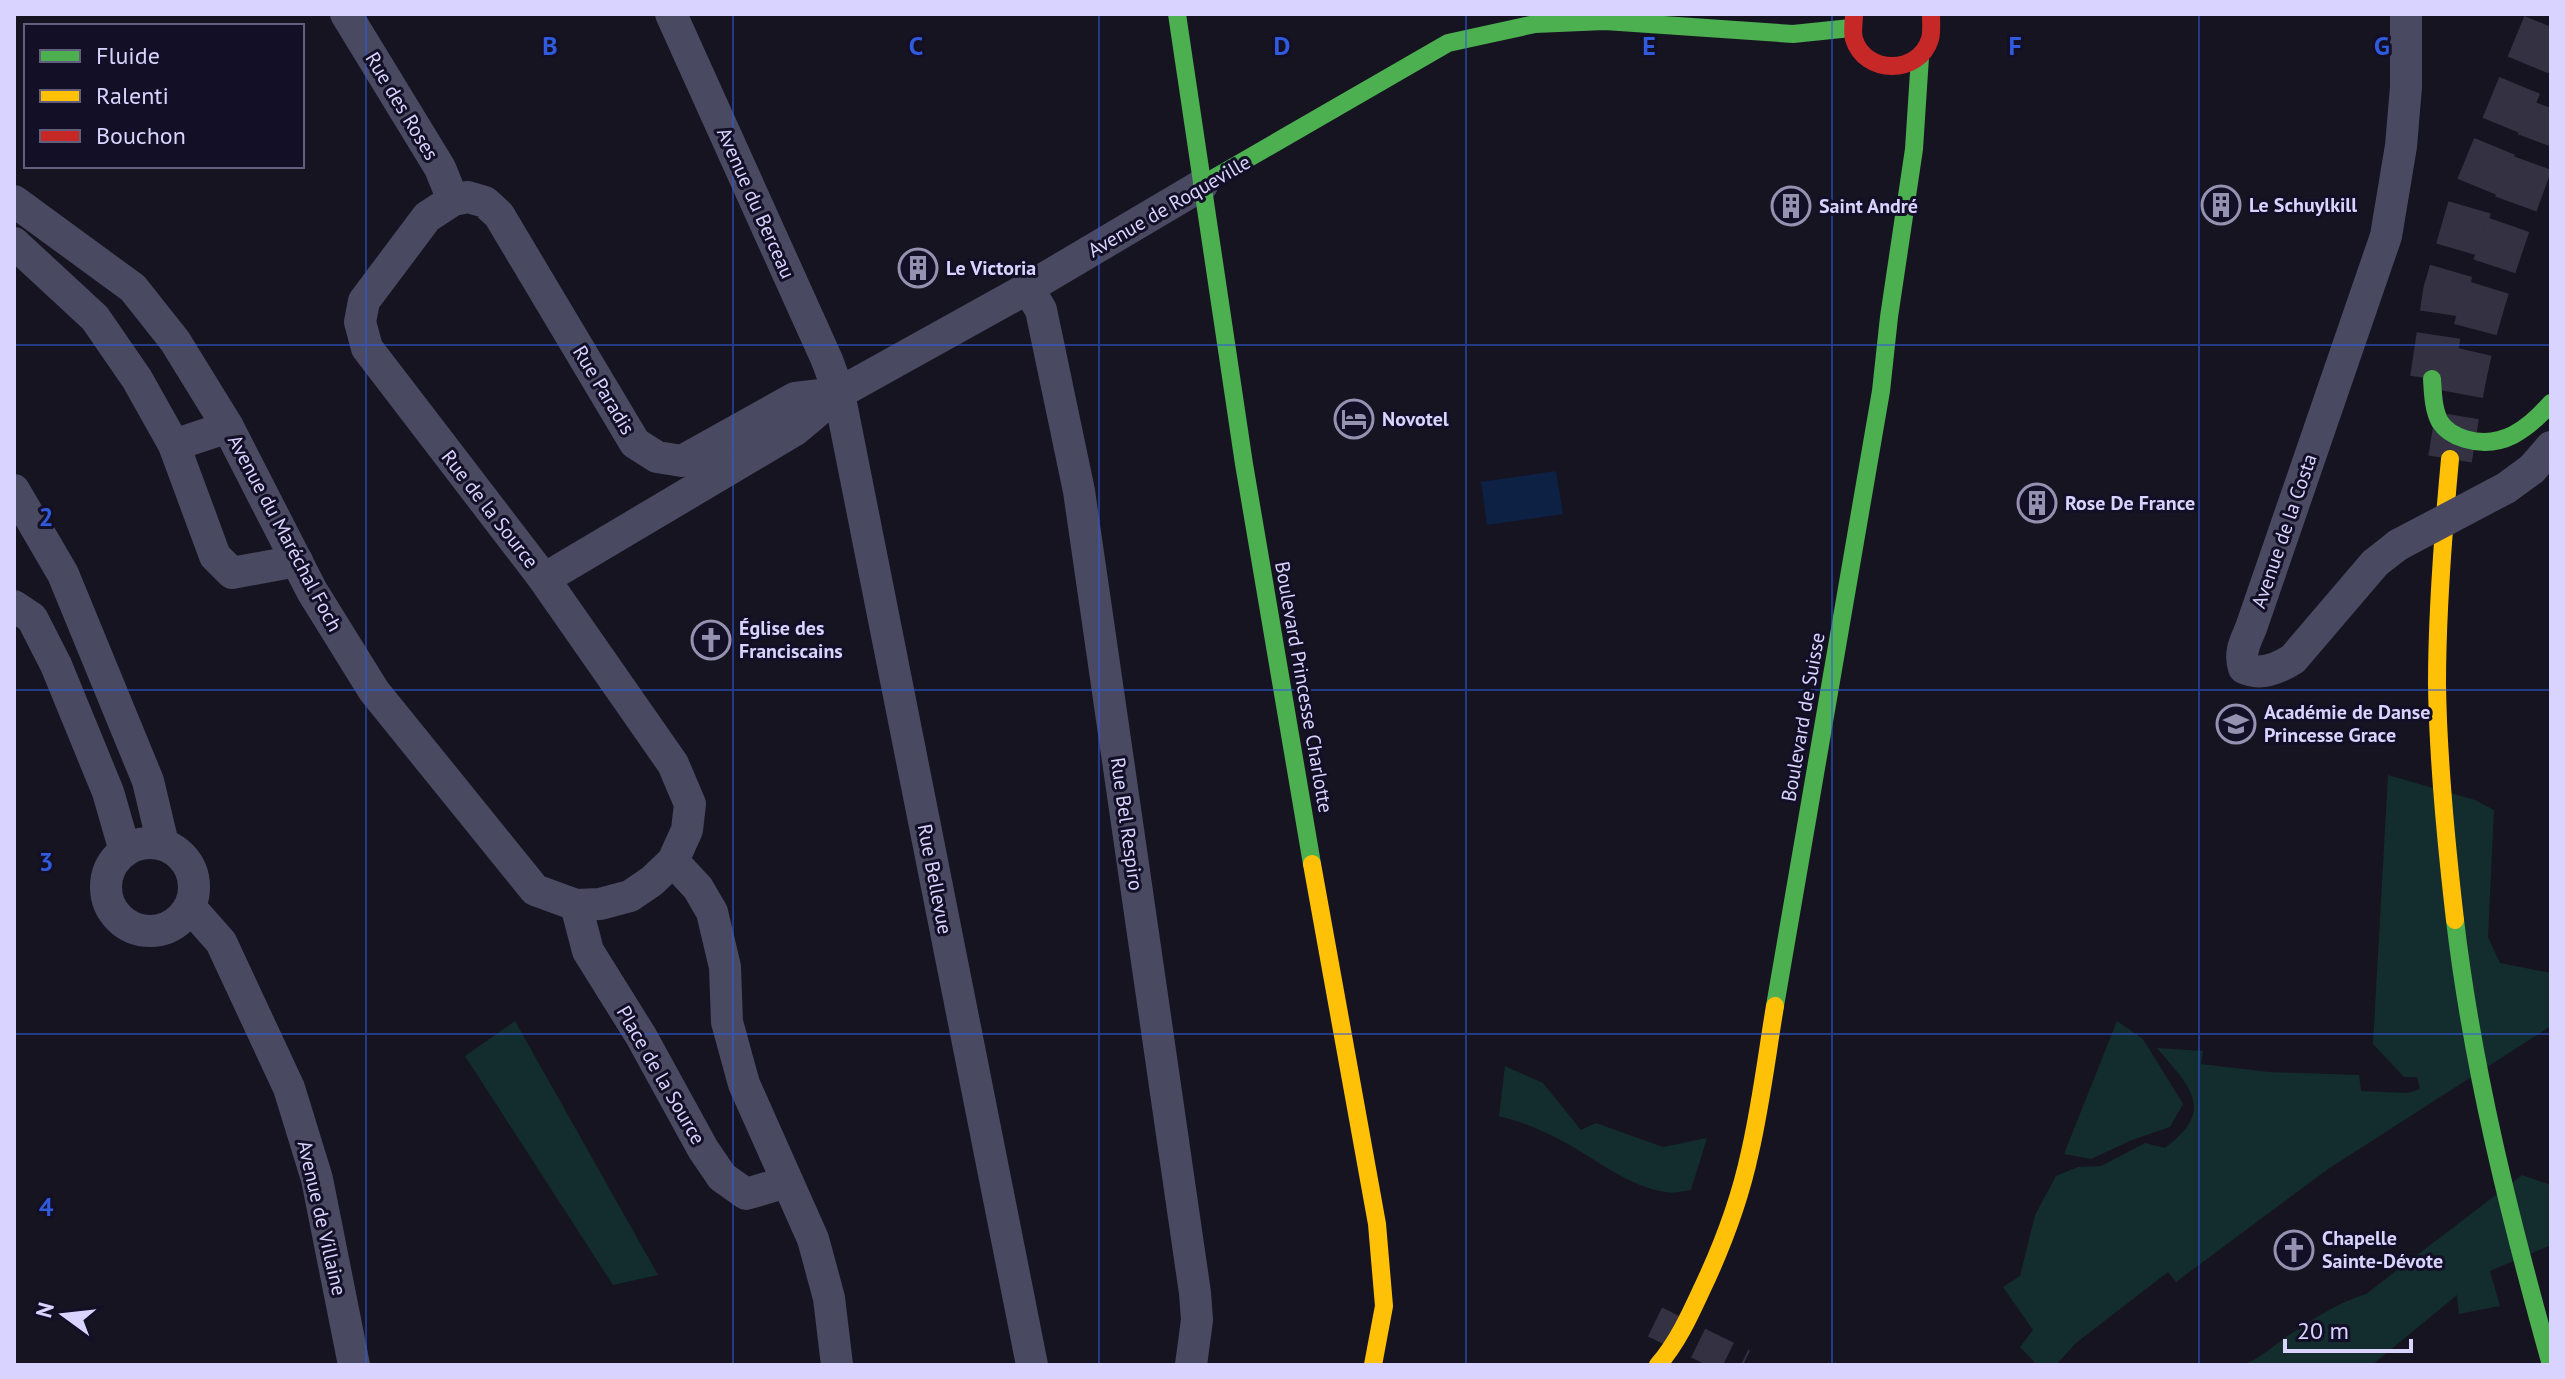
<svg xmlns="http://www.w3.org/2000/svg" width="2565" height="1379" font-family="'PT Sans',sans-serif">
	<rect width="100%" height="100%" fill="#161421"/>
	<!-- green -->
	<g fill="#132c2d">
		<path d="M2388,775L2475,800L2494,810L2488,937L2500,963L2551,973V1026L2328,1169L2176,1282L2168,1272L2076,1343L2056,1365H2037L2020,1347L2033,1330L2003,1287L2020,1276L2035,1215L2056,1176L2078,1167L2101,1166L2145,1143L2165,1148C2217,1109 2189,1086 2157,1048L2203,1051L2201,1064L2269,1072L2359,1075L2361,1091L2408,1093L2420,1089L2417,1077H2404L2373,1044Z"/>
		<path d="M515,1021L658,1275L613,1285L465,1056Z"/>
		<path d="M2117,1021L2143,1039L2183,1104L2170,1127L2132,1140L2091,1159L2064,1154Z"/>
		<path d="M1505,1066L1543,1083L1581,1130L1596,1123L1663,1147L1707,1138L1691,1190C1683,1191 1674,1194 1666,1192C1629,1187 1596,1159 1564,1142C1543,1130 1522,1122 1499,1116Z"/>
		<path d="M2522,1175L2551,1185V1245L2490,1271L2500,1306L2459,1314L2457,1295L2372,1365H2242C2260,1359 2273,1346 2289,1335C2313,1319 2339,1302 2366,1294Z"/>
	</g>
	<!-- water -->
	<path fill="#0d2144" d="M1556,471L1563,514L1487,525L1481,482Z"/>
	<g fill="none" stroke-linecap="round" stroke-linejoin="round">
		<!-- street-tunnel -->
		<path stroke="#333142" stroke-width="32" stroke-dasharray="32 16" stroke-linecap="butt" d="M1655,1322L1743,1365"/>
		<!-- primary-tunnel -->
		<g stroke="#333142" stroke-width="44" stroke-dasharray="44 22" stroke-linecap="butt">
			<path d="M2432,379L2445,292L2470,206L2549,14"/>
			<path d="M2450,459C2458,410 2466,361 2480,313C2500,244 2526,176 2551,108"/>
		</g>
		<!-- street -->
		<g stroke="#4a4962" stroke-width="32">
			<path d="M346,14L440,168L453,200"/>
			<path d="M671,14L827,360L839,393L1032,1365"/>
			<path d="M14,201L133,288L175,341L228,427L312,591L374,691L535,890L576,905L600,904L630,896L652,881L673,861L687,830L690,804L673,764L544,579L367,348L360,322L364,301L427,217L453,200L468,197L485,202L499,215L635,443L657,457L682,461L795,398L839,393"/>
			<path d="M14,243L95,318L137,379L174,445L215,556L232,573L297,561"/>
			<path d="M1028,288L1041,310L1079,491L1195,1293L1197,1320L1191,1365"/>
			<path d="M174,445L228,427"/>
			<path d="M2532,469L2551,447"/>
			<path d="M14,490L63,574L148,781L163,844"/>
			<path d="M2398,545L2375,563L2293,659C2279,668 2260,676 2244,668C2239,653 2245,642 2251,628L2386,236L2401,146L2406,87V14"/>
			<path d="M544,579L795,430L839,393L1028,288L1202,185"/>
			<path d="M14,606L32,618L56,665L108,792L125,851"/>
			<circle cx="150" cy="887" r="44"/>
			<path d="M673,861L698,888L712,912L725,967L727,1022L744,1084L813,1239L829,1298L837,1365"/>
			<path d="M576,905L588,951L641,1036L703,1149L722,1177L746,1194L787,1182"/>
			<path d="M190,907L221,942L289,1088L317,1179L354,1365"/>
		</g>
		<!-- fast -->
		<g stroke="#4caf50" stroke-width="18">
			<path d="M1177,14L1244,464L1312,864"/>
			<path d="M1202,185L1448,43L1535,24L1605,21L1793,34L1851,28"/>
			<path d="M2432,379C2433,393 2433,409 2440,422C2446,431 2455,436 2465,439C2502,450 2528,429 2551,403"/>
			<path d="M2455,920C2473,1072 2510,1218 2551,1365"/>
			<path d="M1775,1006L1881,391L1889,317L1914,149L1920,57"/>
		</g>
		<!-- slow -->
		<g stroke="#ffc107" stroke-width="18">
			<path d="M2450,459C2443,534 2437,609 2437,684C2438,763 2446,842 2455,920"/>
			<path d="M1312,864L1377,1224L1384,1306L1373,1365"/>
			<path d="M1658,1365C1677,1343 1689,1317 1701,1291C1722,1247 1740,1199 1750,1152C1761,1104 1767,1054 1775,1006"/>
		</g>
		<!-- jam -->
		<path stroke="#c62828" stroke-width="18" d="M1854,14C1854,22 1852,32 1854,39C1865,75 1919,75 1930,39C1932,32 1931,22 1931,14"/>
		<!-- street-bridge -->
		<path stroke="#4a4962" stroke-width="32" d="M2398,545L2506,488L2532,469"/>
	</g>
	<!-- grid -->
	<path fill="none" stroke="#305bdc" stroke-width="2" stroke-opacity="0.55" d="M366,14V1365M733,14V1365M1099,14V1365M1466,14V1365M1832,14V1365M2199,14V1365M14,345H2551M14,690H2551M14,1034H2551"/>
	<!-- icons -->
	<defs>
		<g id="building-ring" transform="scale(2)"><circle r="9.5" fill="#130f26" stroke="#9591b1" stroke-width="1.5"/><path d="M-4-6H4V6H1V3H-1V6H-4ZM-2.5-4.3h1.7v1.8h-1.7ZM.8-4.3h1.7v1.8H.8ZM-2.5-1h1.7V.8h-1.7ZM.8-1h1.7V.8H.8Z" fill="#9591b1"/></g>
		<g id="hotel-ring" transform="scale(2)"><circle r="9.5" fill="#130f26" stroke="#9591b1" stroke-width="1.5"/><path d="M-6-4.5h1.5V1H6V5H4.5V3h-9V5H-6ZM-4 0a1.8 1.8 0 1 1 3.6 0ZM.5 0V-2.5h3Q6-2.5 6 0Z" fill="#9591b1"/></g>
		<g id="church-ring" transform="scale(2)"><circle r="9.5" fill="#130f26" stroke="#9591b1" stroke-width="1.5"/><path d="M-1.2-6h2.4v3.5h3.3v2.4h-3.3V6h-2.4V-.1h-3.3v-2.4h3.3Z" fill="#9591b1"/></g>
		<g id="school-ring" transform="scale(2)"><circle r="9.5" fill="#130f26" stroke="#9591b1" stroke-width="1.5"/><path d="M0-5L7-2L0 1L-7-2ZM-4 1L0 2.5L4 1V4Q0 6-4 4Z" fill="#9591b1"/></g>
	</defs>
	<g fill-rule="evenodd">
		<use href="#building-ring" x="2221" y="205"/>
		<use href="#building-ring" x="1791" y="206"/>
		<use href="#building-ring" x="918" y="268"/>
		<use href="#hotel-ring" x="1354" y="419"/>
		<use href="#building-ring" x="2037" y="503"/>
		<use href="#church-ring" x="711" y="640"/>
		<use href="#school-ring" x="2236" y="724"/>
		<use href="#church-ring" x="2294" y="1250"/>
	</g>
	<g text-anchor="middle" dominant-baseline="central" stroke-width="6" stroke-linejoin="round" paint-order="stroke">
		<!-- street labels -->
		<g font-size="20" fill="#d9d4ff" stroke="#130f26">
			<text transform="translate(402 106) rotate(59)">Rue des Roses</text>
			<text transform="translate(756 203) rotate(66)">Avenue du Berceau</text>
			<text transform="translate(1169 206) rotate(-30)">Avenue de Roqueville</text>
			<text transform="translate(604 390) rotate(59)">Rue Paradis</text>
			<text transform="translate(490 509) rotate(52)">Rue de la Source</text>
			<text transform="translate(2284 531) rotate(-71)">Avenue de la Costa</text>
			<text transform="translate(285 533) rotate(62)">Avenue du Maréchal Foch</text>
			<text transform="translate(1304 687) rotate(80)">Boulevard Princesse Charlotte</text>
			<text transform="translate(1803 717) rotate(-80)">Boulevard de Suisse</text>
			<text transform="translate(1127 824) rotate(82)">Rue Bel Respiro</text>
			<text transform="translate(935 879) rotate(79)">Rue Bellevue</text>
			<text transform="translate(661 1075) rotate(60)">Place de la Source</text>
			<text transform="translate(322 1218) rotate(77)">Avenue de Villaine</text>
		</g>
		<!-- poi labels -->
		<g font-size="20" font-weight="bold" fill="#d9d4ff" stroke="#130f26" text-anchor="start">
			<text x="2249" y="205">Le Schuylkill</text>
			<text x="1819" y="206">Saint André</text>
			<text x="946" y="268">Le Victoria</text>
			<text x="1382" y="419">Novotel</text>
			<text x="2065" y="503">Rose De France</text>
			<text x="739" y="628">Église des<tspan x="739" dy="23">Franciscains</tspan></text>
			<text x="2264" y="712">Académie de Danse<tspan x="2264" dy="23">Princesse Grace</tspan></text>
			<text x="2322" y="1238">Chapelle<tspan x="2322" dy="23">Sainte-Dévote</tspan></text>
		</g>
	</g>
	<g font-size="26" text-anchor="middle" font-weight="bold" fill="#305bdc" stroke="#130f26" stroke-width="6" stroke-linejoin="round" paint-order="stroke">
		<text x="550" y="55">B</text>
		<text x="916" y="55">C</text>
		<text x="1282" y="55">D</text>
		<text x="1649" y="55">E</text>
		<text x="2015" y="55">F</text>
		<text x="2382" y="55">G</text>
		<text x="46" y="526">2</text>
		<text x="46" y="871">3</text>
		<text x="46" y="1216">4</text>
	</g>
	<!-- border -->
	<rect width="2565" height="1379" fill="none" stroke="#d9d4ff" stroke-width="32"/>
	<!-- legend -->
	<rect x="24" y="24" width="280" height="144" fill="#130f26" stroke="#625e7d" stroke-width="2"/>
	<rect x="40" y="50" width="40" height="12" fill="#4caf50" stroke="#625e7d" stroke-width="2"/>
	<text x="96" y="64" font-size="24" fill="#d9d4ff">Fluide</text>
	<rect x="40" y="90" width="40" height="12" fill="#ffc107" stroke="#625e7d" stroke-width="2"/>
	<text x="96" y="104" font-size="24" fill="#d9d4ff">Ralenti</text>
	<rect x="40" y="130" width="40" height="12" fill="#c62828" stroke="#625e7d" stroke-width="2"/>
	<text x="96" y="144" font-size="24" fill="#d9d4ff">Bouchon</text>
	<!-- north arrow -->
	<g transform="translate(64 1315) rotate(285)" stroke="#130f26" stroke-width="6" paint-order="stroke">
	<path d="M0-6L14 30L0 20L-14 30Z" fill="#d9d4ff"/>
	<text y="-12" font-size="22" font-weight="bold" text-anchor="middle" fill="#d9d4ff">N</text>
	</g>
	<!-- scale -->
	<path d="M2285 1339v12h126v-12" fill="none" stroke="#d9d4ff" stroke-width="4"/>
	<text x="2297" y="1339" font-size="24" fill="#d9d4ff" stroke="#130f26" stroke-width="6" paint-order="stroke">20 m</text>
</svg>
